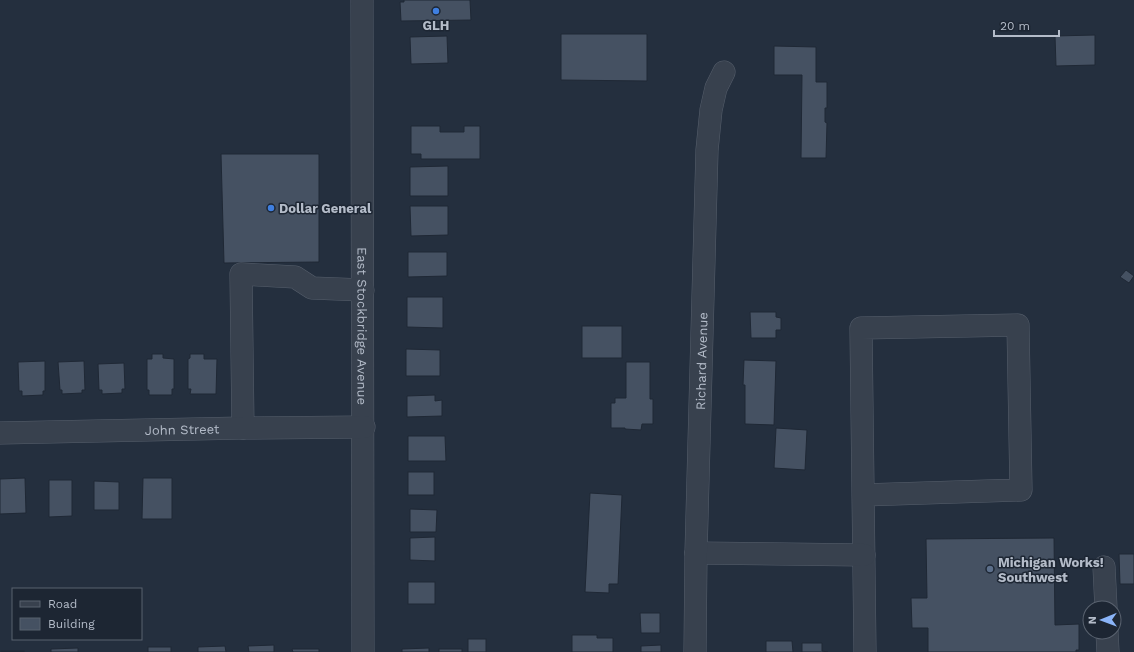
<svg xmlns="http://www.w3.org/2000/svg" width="1134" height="652" font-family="'Work Sans',sans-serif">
	<rect width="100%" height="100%" fill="#242f3e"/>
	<!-- building -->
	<g fill="#455162" stroke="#1f2835">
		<path d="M404,0H470L471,20L401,21L400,2H404Z"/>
		<path d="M561,34H647V81L561,80Z"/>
		<path d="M1095,35V65L1056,66L1055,36Z"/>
		<path d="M447,36L448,63L411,64L410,37Z"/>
		<path d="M774,46L816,47V82H827V108H825V122L827,123L826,158H801L802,75H774Z"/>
		<path d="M411,126H440V132H464V126H480V159H421V154H411Z"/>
		<path d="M221,154H319V262L224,263Z"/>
		<path d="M448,166V196H410V167Z"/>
		<path d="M410,206H448V235L411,236Z"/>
		<path d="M408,252H447V276L408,277Z"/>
		<path d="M1126,270L1134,276L1129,283L1120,277Z"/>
		<path d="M407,297H443V328L407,327Z"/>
		<path d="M750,312H776V317L781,318V330H776V338H751Z"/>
		<rect x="582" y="326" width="40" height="32"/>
		<path d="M406,349L440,350V376H406Z"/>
		<path d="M152,354H163V358L174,359V389H172V395H149V390H147V359H152Z"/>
		<path d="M190,354H204V359H217L216,394H190L191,389H188V359L190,358Z"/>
		<path d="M744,360L776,361L774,425L745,424V385H743Z"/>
		<path d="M45,361V391H43V395L22,396V391H19L18,362Z"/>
		<path d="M84,361L85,390H82V393L62,394V390H60L58,362Z"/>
		<path d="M626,362H650V399H653V424H642L641,430L625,429V428H611V403H615V398H626Z"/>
		<path d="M124,363L125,389H122V393L102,394V390H99L98,364Z"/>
		<path d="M435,395V401L442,400V416L407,417V396Z"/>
		<path d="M776,428L807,430L805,470L774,468Z"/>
		<path d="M408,436H445L446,461H408Z"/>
		<rect x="408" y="472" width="26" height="23"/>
		<path d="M25,478L26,513L0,514V479Z"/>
		<path d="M143,478H172V519H142Z"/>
		<path d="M49,480H72V516L49,517Z"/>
		<path d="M94,481L119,482V510H94Z"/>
		<path d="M590,493L622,495L618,584H609V593L585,592Z"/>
		<path d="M410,509L437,510L436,532H410Z"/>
		<path d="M435,537V561L410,560V538Z"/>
		<path d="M1054,538L1055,625L1079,624V650H1076V652H928V628H912L911,598H927L926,539Z"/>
		<path d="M1119,554H1134V584H1120Z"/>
		<rect x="408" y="582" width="27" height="22"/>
		<path d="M640,613H660V633H641Z"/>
		<path d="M572,635H597V638H613V652H572Z"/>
		<rect x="468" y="639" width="18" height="13"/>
		<path d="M766,641H792L793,652H766Z"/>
		<path d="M802,643H822V651L828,652H802Z"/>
		<path d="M274,645V652H249L248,646Z"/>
		<path d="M661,645V652H641V646Z"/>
		<path d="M225,646L226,652H198V647Z"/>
		<rect x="148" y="647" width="23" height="5"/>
		<path d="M78,648V652H51V649Z"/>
		<path d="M429,648V652H402V649Z"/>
		<path d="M292,649H319V652H293Z"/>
		<rect x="439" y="649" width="23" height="3"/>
		<rect x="1" y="651" width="23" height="1"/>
	</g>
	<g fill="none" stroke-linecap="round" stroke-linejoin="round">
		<!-- minor casing -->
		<g stroke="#565f6c" stroke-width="23">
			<g id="minor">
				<path id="s1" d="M362,0L363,652"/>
				<path d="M243,428L241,274L295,277L312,288L363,290"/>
				<path id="s2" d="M0,433L243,428L364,427"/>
				<path d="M863,495L1021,490L1018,325L861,328L865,652"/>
				<path d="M696,553L864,555"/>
				<path d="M1104,567L1106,608"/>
				<path d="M1107,632L1108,652"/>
				<path id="s3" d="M695,652L696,553L707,150L711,110L716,88L724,72"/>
			</g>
		</g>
		<!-- minor -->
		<use href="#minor" stroke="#38414e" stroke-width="22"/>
	</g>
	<!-- markers -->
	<g fill="#3f7fe0" stroke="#1d2633" stroke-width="1.5">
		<circle cx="436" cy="11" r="4"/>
		<circle cx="271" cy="208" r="4"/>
	</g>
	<circle fill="#5c6f8a" stroke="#1d2633" stroke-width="1.5" cx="990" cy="569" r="4"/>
	<g text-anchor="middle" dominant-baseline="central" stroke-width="3" stroke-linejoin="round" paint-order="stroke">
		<!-- poi labels -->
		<g font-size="13" font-weight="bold" fill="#b4bcc9" stroke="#1d2633" text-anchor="start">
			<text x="436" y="25" text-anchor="middle">GLH</text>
			<text x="279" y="208">Dollar General</text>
			<text x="998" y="562">Michigan Works!<tspan x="998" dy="15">Southwest</tspan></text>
		</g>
		<!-- street labels -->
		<g font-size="13" fill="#b4bcc9" stroke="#1d2633">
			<text stroke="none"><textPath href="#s1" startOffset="326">East Stockbridge Avenue</textPath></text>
			<text stroke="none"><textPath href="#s3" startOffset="291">Richard Avenue</textPath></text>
			<text stroke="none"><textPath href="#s2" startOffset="182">John Street</textPath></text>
		</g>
	</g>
	<!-- legend -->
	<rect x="12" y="588" width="130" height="52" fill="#1d2633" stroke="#59626f"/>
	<rect x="20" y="601" width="20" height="6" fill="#38414e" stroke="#59626f"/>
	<text x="48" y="608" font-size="12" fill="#b4bcc9">Road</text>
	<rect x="20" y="618" width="20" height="12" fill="#455162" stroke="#59626f"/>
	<text x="48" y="628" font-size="12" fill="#b4bcc9">Building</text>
	<!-- north arrow -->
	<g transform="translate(1102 620) rotate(269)"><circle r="19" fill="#1d2633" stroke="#59626f"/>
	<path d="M0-3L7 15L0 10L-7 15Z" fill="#8ab4f8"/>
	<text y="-6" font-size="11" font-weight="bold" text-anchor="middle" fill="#b4bcc9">N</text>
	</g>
	<!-- scale -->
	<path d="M994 30v6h65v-6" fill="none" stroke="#b4bcc9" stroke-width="2"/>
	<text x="1000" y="30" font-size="12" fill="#b4bcc9" stroke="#1d2633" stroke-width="3" paint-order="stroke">20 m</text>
</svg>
